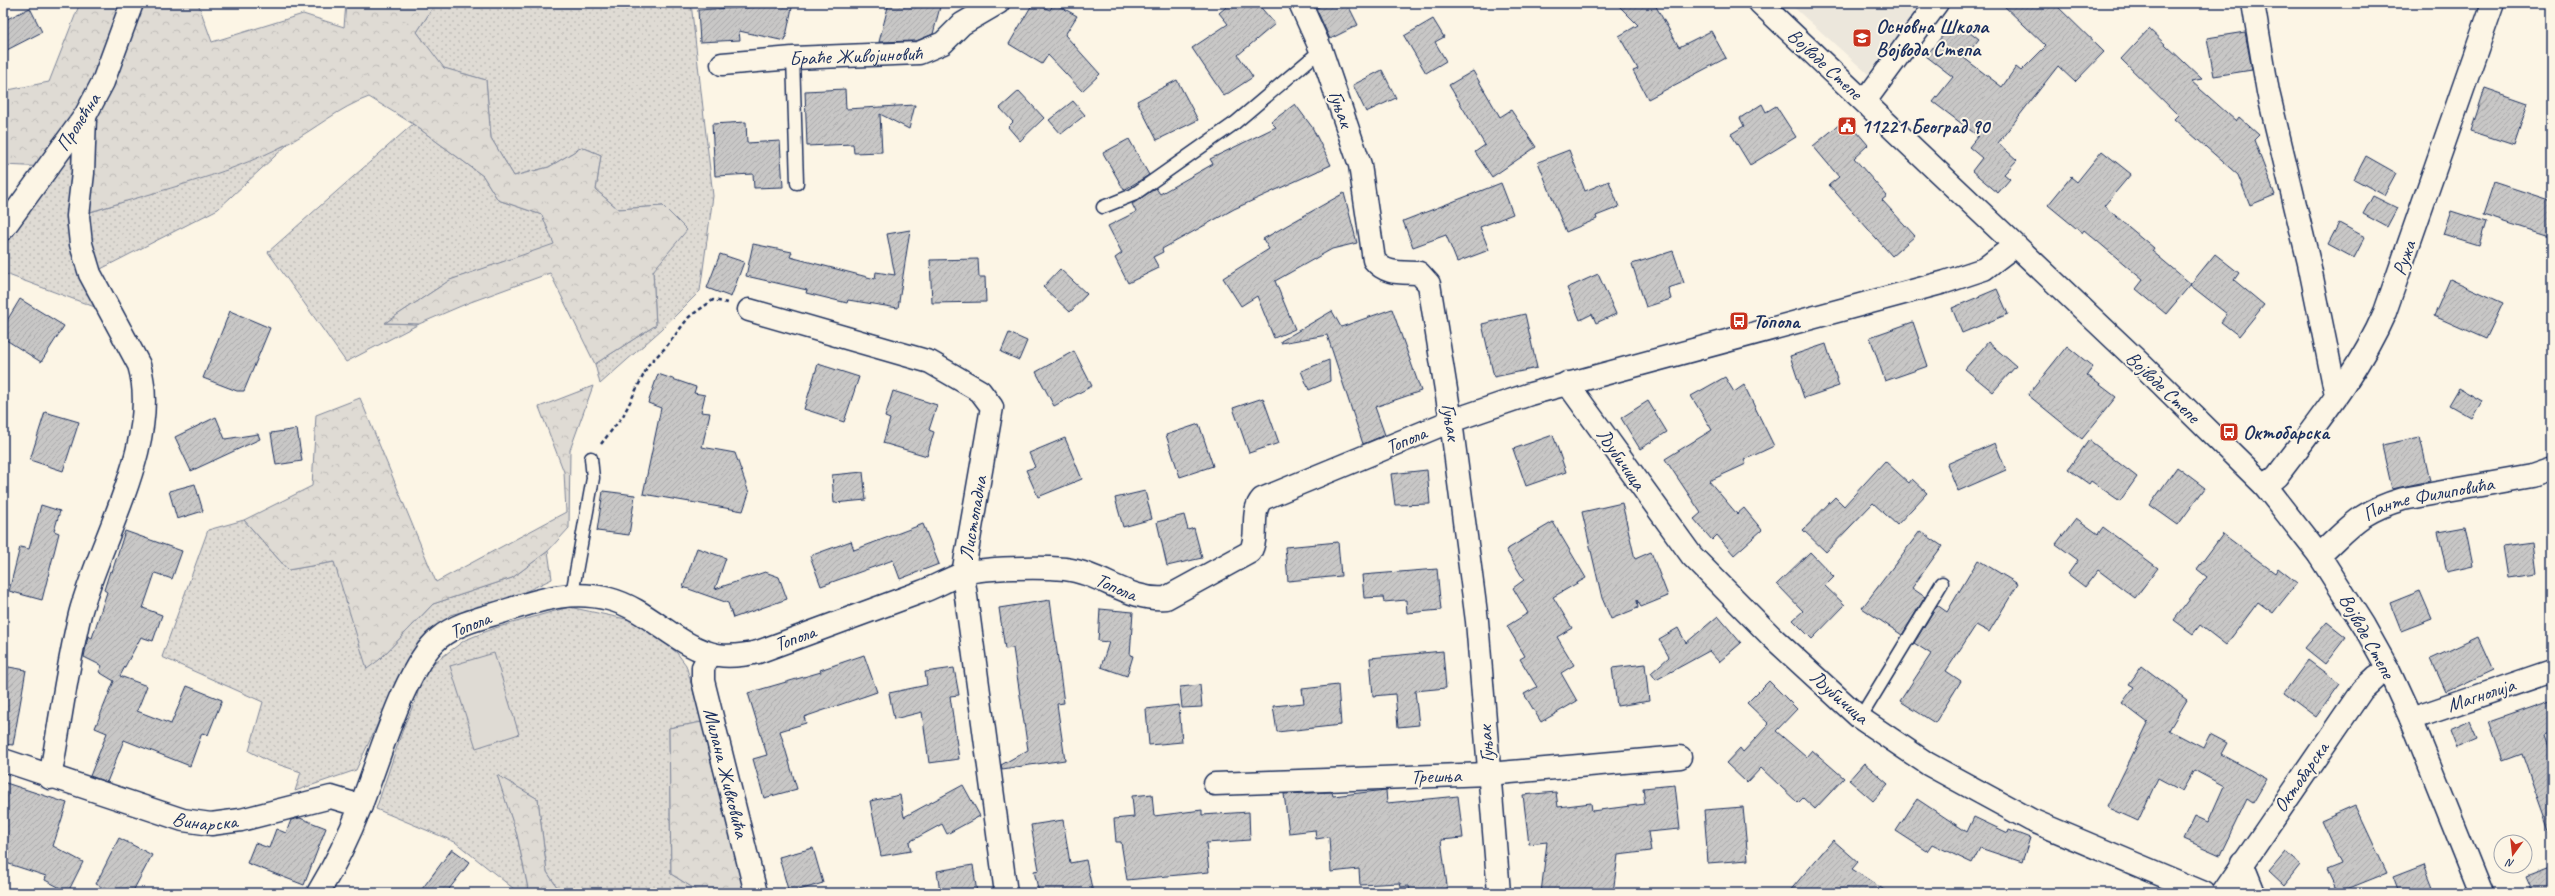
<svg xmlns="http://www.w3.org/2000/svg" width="2555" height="896" font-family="Caveat,sans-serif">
	<defs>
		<pattern id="grass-dots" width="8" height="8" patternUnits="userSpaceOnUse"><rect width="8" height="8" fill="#dfdbd4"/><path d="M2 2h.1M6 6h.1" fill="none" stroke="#bfbcb8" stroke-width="1.8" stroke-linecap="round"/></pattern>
		<pattern id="forest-crowns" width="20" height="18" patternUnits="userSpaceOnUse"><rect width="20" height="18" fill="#dfdbd4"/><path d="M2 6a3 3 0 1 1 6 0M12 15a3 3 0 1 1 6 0" fill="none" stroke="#bfbcb8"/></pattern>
		<pattern id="building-hatch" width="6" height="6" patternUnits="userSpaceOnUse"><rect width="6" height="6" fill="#c8c7c6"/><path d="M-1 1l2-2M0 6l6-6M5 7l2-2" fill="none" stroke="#ababac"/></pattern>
	</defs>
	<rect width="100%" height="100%" fill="#fcf5e5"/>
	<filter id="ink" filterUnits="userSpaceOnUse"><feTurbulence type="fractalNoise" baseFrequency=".025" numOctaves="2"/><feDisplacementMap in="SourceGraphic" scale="8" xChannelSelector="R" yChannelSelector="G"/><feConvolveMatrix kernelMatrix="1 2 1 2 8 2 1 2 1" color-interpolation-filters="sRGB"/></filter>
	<g filter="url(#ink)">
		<!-- built -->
		<path fill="#ece7dc" d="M1789,3H1923L1868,74Z"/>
		<!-- grass -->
		<g fill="url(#grass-dots)" stroke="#7d8599">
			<path d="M436,3H691L713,196L700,291L662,329L600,384L595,364L656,325L653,271L663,206L618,209L596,190L601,155L582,147L549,167L514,176L491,138L486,80L443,68L417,32Z"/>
			<path d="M85,116L78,216L228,169L288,144L218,209L91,274L111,313L3,273V229Z"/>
			<path d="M413,124L483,176L498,200L542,215L555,245L450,280L385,323L419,324L346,362L268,252Z"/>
			<path d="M244,520L288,570L334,562L379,660L433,604L512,578L548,551L552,579L512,598L450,615L422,642L392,693L356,770L295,791L301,772L268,761L249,751L263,702L162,657L208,530Z"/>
			<path d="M569,607L640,622L677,653L686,665L702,722L669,728L671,874L701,893H561L547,872L538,799L498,776L517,835L529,893H519L455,842L376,809L404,726L416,699L421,681L431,665L465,640L495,628Z"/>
		</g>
		<!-- forest -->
		<g fill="url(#forest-crowns)" stroke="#7d8599">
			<path d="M80,3H198L212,42L303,14L344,27L346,3H436L417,32L444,68L486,80L491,138L514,176L549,167L582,147L601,155L596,190L618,209L663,206L687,230L653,271L656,325L595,364L550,273L468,303L419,324L385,323L450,280L554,244L542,215L498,200L483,176L413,124L369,97C338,108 316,129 287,144C222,178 147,193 78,216L85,134L48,167L3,165V91L49,82Z"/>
			<path d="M593,386L570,450L569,528L548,551L512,578L433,604L379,660L367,669L334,562L288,570L244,520L312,486L316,415L360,398L436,582L566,512L564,472L539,407Z"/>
			<path d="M702,722L754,893H701L671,874L669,728Z"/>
			<path d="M497,775L538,799L547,872L561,893H529L517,835Z"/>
		</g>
		<!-- pitch -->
		<path fill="#dfdbd4" stroke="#7d8599" d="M494,653L519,734L476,748L450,666Z"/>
		<!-- building -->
		<g fill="url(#building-hatch)" stroke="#1b2f5e">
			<path d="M765,3H793L785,41L739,31L740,40L700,42L698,10L765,6Z"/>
			<path d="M889,3H941L933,34L916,41L879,42Z"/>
			<path d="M1033,3L1050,10L1054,3L1077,16L1065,35L1100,74L1082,91L1048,55L1042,64L1009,44Z"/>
			<path d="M1231,3H1257L1275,24L1238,55L1253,77L1224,96L1192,48L1228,24L1219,13Z"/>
			<path d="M1326,3H1347L1358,25L1330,39L1316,8Z"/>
			<path d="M1616,3H1654L1679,47L1711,31L1726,58L1648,99L1633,71L1638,69L1619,36L1638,25Z"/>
			<path d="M2001,3H2054L2104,52L2075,82L2058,66L1998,143L2017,160L2004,174L2010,179L1998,193L1972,171L1982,158L1969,147L1978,136L1933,102L1953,77L1926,56L1955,20L1979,39L1964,58L2002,87L2016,67L2021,71L2046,46Z"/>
			<path d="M30,8L42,32L3,52V21Z"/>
			<path d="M1433,19L1444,37L1435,42L1446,61L1426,73L1404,36Z"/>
			<path d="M2149,29L2202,79L2191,81L2236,121L2239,117L2259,135L2254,140L2275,195L2250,205L2238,175L2174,119L2178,115L2121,59Z"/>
			<path d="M2245,32L2252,70L2214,76L2207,38Z"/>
			<path d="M1382,70L1396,98L1366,112L1353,85Z"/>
			<path d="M1473,71L1500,117L1511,110L1536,147L1492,177L1475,152L1485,145L1449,85Z"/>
			<path d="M1177,80L1198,120L1157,140L1137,101Z"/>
			<path d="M2485,88L2528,103L2514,145L2471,131Z"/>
			<path d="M845,89L846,109L915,105L909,129L880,114L882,152L854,153L853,144L807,146L805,91Z"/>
			<path d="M1019,91L1044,118L1020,141L1008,127L1013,122L1000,108Z"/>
			<path d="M1073,101L1085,115L1061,134L1049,120Z"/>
			<path d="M1295,104L1312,127L1331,165L1234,209L1162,249L1163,252L1153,257L1159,268L1128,283L1115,258L1122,253L1108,226L1136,212L1132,204L1156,188L1160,194L1213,164L1210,159L1276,127L1271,122Z"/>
			<path d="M1762,104L1766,112L1776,106L1796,137L1750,165L1731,134L1744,126L1740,118Z"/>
			<path d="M1846,119L1868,145L1854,158L1887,196L1882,200L1915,236L1892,256L1829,185L1839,177L1813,146Z"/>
			<path d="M746,122L747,143L780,141L783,187L754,188L753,174L715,176L712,124Z"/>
			<path d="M1129,139L1149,175L1124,190L1103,153Z"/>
			<path d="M1569,150L1585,191L1609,181L1619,207L1596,216L1597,219L1566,232L1538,162Z"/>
			<path d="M2102,151L2131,174L2104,206L2154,248L2152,251L2191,284L2166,314L2136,289L2143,280L2084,230L2082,233L2048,205L2071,177L2077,182Z"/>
			<path d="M2366,156L2396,173L2384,195L2354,179Z"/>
			<path d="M2494,182L2552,201V237L2483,215Z"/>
			<path d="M1501,183L1513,214L1480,227L1489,250L1457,262L1446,235L1413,247L1403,221Z"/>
			<path d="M1344,193L1357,243L1332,249L1275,281L1295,329L1274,338L1257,296L1241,306L1223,278L1269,249L1263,239Z"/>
			<path d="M2373,196L2397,208L2387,227L2363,214Z"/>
			<path d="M2451,211L2486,222L2479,245L2443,234Z"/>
			<path d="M2339,223L2365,237L2354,258L2328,244Z"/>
			<path d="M910,230L898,308L848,300L847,303L806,293L807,290L746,276L753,244L792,252L790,257L875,279L876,272L895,275L887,234Z"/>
			<path d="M1673,251L1684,283L1668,288L1671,299L1646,307L1632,264Z"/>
			<path d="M720,254L744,262L731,297L707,288Z"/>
			<path d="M2215,254L2239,273L2234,280L2264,305L2239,336L2221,322L2227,314L2190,285Z"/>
			<path d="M978,259L979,277H985L986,302L932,303L930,260Z"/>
			<path d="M1060,269L1087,294L1070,312L1043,287Z"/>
			<path d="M1598,274L1616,314L1596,323L1592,314L1580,320L1567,288Z"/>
			<path d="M2450,279L2503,303L2486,339L2434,316Z"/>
			<path d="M1997,289L2008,314L1962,333L1952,308Z"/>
			<path d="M20,299L64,326L41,362L3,338V327Z"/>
			<path d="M1392,309L1421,391L1375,407L1385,435L1363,444L1327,335L1281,343V341L1332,311L1341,327Z"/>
			<path d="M230,311L270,328L244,391H237L203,378Z"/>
			<path d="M1525,314L1537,368L1494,377L1482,324Z"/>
			<path d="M1913,322L1928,366L1885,381L1870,337Z"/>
			<path d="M1009,333L1027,341L1019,360L1001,352Z"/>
			<path d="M1988,342L2016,366L1993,392L1965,369Z"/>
			<path d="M1826,344L1839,386L1804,398L1790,356Z"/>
			<path d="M2067,346L2093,367L2087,375L2116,397L2082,439L2028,395Z"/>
			<path d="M1074,351L1092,386L1054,406L1036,372Z"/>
			<path d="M1329,360L1330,381L1309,390L1301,371Z"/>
			<path d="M818,364L859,377L844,422L804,409Z"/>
			<path d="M658,374L696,387L694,393L705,395L701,412L710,413L702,447L735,453L749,493L743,511L643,494L661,408L648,403Z"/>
			<path d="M1725,377L1734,392L1744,385L1774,446L1744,460L1746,464L1709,481L1737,514L1744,508L1762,530L1734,555L1717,535L1712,540L1694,519L1701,513L1665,459L1712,430L1691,396Z"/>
			<path d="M2459,388L2482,401L2472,418L2449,405Z"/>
			<path d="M893,391L937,405L929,430L934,432L927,456L883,443L890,419L885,417Z"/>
			<path d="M1263,398L1279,443L1249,453L1233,408Z"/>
			<path d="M1648,401L1667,432L1640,449L1621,418Z"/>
			<path d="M45,412L79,422L63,471L30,460Z"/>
			<path d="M216,417L225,439L258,434L260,439L191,471L175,437Z"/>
			<path d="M1199,424L1213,466L1180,477L1166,435Z"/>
			<path d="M297,429L302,461L276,465L271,433Z"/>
			<path d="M1553,435L1566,472L1526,486L1513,449Z"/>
			<path d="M2420,437L2430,481L2392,489L2382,445Z"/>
			<path d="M1065,438L1082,479L1038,497L1026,470L1035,467L1029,453Z"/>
			<path d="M2089,440L2137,477L2120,501L2091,481L2089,484L2068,469Z"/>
			<path d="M1995,443L2006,470L1958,491L1947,464Z"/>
			<path d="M1885,461L1909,483L1912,479L1927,493L1897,525L1873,503L1826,552L1803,530L1835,497L1844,506Z"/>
			<path d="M2177,467L2205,488L2178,525L2150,505Z"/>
			<path d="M1427,470L1430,504L1395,505L1391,474Z"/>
			<path d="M863,472L866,500L834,503L832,475Z"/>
			<path d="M195,484L203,511L177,519L169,491Z"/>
			<path d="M603,491L635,495L629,535L597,531Z"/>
			<path d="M1145,491L1152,519L1123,527L1115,498Z"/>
			<path d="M1622,503L1635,559L1651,552L1668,596L1641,607L1637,600L1638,608L1611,619L1602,598L1582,512Z"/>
			<path d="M41,505L60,511L54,531L59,533L42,600L9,591L20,547L29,549Z"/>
			<path d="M1184,515L1188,530L1194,528L1202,558L1167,566L1157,522Z"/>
			<path d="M2076,518L2098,534L2103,527L2158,568L2135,598L2098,570L2085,587L2068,574L2078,560L2056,544Z"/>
			<path d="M1553,522L1586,578L1553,597L1572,628L1557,637L1574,665L1561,673L1577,701L1541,722L1524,694L1537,687L1520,659L1525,656L1507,626L1528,613L1513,588L1524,580L1506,550Z"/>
			<path d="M923,524L939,564L900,579L893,560L821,586L810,556L851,541L854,550Z"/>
			<path d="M2465,527L2473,566L2447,572L2438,532Z"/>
			<path d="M125,531L182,551L172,579L155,573L143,608L162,615L153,641L141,637L120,676L147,686L137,711L171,724L187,686L222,700L208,735L202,733L190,766L124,740L107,782L90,776L107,733L95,728L114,681L99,672L102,666L84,657L88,636L92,638L107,592L104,590L110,571L112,572Z"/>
			<path d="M1920,531L1942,546L1912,588L1925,597L1902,635L1862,608Z"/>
			<path d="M2223,534L2275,573L2278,568L2297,583L2273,613L2258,602L2226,645L2200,625L2193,634L2174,620L2207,577L2197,569Z"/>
			<path d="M1338,542L1341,576L1288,581L1285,547Z"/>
			<path d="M2533,542L2537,574L2508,578L2503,546Z"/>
			<path d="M697,548L726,558L715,589L765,572L779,577L787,599L733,618L728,603L683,587Z"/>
			<path d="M1810,552L1834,577L1825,586L1845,605L1812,639L1793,620L1803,611L1777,584Z"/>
			<path d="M1978,560L2018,584L1989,632L1976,625L1946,671L1961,681L1935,723L1900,701L1931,654L1914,643L1937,605L1947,612Z"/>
			<path d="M1437,569L1441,610L1407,613L1406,600L1384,602L1383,597L1364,598L1362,575Z"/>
			<path d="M2420,591L2432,619L2401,631L2390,603Z"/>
			<path d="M1050,600L1064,703L1057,704L1065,760L1002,769L1001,765L1028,750L1013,648L1005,649L999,608Z"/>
			<path d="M1100,609L1133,612L1130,655L1133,656L1127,676L1101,667L1109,642L1098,641Z"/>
			<path d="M1718,616L1741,643L1719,662L1709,651L1656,680L1651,673L1669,657L1659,639L1678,628L1686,643Z"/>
			<path d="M2327,622L2346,637L2325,664L2305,648Z"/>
			<path d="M2478,637L2493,670L2446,692L2431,659Z"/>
			<path d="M1443,651L1446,688L1415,691L1419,725L1398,727L1395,694L1373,696L1370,658Z"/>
			<path d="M864,655L877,692L804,717L806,723L780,731L797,789L764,798L753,759L767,755L748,693L821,672L820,670Z"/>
			<path d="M2308,660L2340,684L2316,717L2284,693Z"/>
			<path d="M1645,664L1649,701L1617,706L1612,668Z"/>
			<path d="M3,666L26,670L13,745L3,744Z"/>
			<path d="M2142,666L2187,700L2169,730L2203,748L2210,734L2227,743L2221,754L2267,779L2253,803L2247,799L2220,855L2184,839L2195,816L2208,822L2224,786L2194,770L2182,791L2158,778L2138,821L2107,807L2148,723L2122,703L2134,687L2129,684Z"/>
			<path d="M954,668L959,695L950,696L959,759L929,763L922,712L894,719L889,693L927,685L925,672Z"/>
			<path d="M1769,681L1797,709L1776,731L1806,757L1812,750L1844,778L1815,809L1803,798L1798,803L1761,768L1747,783L1726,763L1740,748L1743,752L1769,724L1747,703Z"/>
			<path d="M1200,685L1202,707L1182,708L1180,687Z"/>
			<path d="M1338,685L1341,725L1277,732L1273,706L1304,703L1302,689Z"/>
			<path d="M2552,700V733L2544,736L2552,758V830H2549L2522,754L2503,761L2489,722Z"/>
			<path d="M1179,705L1182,742L1149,745L1146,709Z"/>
			<path d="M2469,721L2477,739L2456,748L2449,730Z"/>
			<path d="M1864,763L1888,784L1873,801L1849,780Z"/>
			<path d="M3,782L67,803L53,846L83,862L68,892L45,880L46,876L3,862Z"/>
			<path d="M963,785L980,816L947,834L942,824L909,842L911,851L881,856L870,801L900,795L904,817Z"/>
			<path d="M1675,785L1680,829L1648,832L1651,851L1618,855L1613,893H1541L1547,842L1529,844L1523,795L1556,792L1558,807L1591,803L1592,811L1645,804L1643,788Z"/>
			<path d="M1386,790L1387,803L1458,796L1463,838L1441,840L1448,893H1410L1409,886L1401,887L1400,883L1360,885L1359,869L1331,872L1329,837L1316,839L1315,830L1289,833L1284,794L1332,792L1333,796Z"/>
			<path d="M1152,794L1154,816L1202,810V815L1249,812L1250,840L1206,843L1209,872L1127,880L1121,842H1116L1114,819L1134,817L1132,796Z"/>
			<path d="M1917,799L1967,832L1974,817L2008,833L2009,830L2030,838L2022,862L1980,848L1972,863L1932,844L1927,851L1896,831Z"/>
			<path d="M2355,805L2387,873L2337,893L2326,870L2341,864L2321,820Z"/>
			<path d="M1743,807L1748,860L1708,863L1704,810Z"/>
			<path d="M300,818L326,828L304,885L247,863L255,843L269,848L276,829L286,833L291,820Z"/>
			<path d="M1063,820L1070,863L1086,860L1093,893H1039L1034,871L1039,870L1031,825Z"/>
			<path d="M119,838L152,855L132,893H113L96,884Z"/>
			<path d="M1833,840L1858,862L1852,869L1889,893H1788Z"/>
			<path d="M813,848L823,883L789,893L779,857Z"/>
			<path d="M452,849L470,862L446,893H419Z"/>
			<path d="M2285,852L2300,865L2284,885L2269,871Z"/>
			<path d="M973,865L977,893H940L937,871Z"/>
			<path d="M2424,865L2435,893H2399L2393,877Z"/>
			<path d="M2552,867V893H2533L2526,877Z"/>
		</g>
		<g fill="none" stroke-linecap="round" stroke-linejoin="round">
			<!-- lane casing -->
			<g stroke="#1b2f5e" stroke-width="15">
				<g id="lane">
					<path d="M793,58L797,183"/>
					<path d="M1103,207L1133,195L1235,123L1321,50"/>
					<path d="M572,594L593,478L591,458"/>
					<path d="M1860,718L1942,583"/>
				</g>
			</g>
			<!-- street casing -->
			<g stroke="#1b2f5e" stroke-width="25">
				<g id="street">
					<path d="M2253,3L2268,92L2309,263L2336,395"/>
					<path id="s1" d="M722,64L793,58L919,53L943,43L962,24L998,3"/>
					<path d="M1865,101L1937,3"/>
					<path d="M3,229L85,116L103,82L132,3"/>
					<path d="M749,310L930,362L980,391L992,407L963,574L1006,893"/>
					<path d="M1567,383L1692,556L1773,638L1860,718L1928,764L2031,820L2204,893"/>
					<path id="s2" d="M2319,555C2351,526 2359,512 2403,499L2532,476L2552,469"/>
					<path d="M711,654L703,667V681L756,893"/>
					<path d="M2411,719L2552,671"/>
					<path id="s3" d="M3,760L183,820L211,824L241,820L331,797L361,806"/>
					<path d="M50,778C60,724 67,667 80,614C99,541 162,441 139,365L90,274L81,244L78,216L83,173L85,116"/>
					<path d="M1215,784L1488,774L1680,757"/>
					<path d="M2242,863L2254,893"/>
					<path id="s4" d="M318,893C335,865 349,836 361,805C378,763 405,666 439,638C458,622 487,617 511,609C545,598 574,590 609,599C649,609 679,649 718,655C732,657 745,655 758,652C812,632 867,612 921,592C935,587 948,579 962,574C983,567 1042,567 1065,569C1101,573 1130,602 1166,598L1250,552C1260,536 1249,513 1262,499L1451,421L1429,284L1419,273C1401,272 1386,275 1374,260L1360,165L1321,50L1300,3"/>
					<path d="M2223,893L2362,690L2376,677L2388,669"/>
				</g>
			</g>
			<!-- secondary casing -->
			<g stroke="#1b2f5e" stroke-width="25">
				<g id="secondary">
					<path d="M1760,3L2143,366L2265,486L2319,555L2364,626L2388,669L2411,719L2481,893"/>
					<path d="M2265,486L2277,476C2316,424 2359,372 2385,312L2493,3"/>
					<path d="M1499,893L1477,621L1451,421L1530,394L1945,282L1984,269L2014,246"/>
				</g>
			</g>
			<!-- path -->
			<path stroke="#1b2f5e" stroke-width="2.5" stroke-dasharray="4 3" stroke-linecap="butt" d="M601,444L623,416L649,364L666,347L689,317L713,300L728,303"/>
			<!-- lane -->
			<use href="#lane" stroke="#fcf5e5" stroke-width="12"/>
			<!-- street -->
			<use href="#street" stroke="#fcf5e5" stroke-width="22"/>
			<!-- secondary -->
			<use href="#secondary" stroke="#fcf5e5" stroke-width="22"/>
		</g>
	</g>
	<!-- icons -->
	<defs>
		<g id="school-square" transform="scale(1)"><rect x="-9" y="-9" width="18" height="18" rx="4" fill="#c8321e" stroke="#fcf5e5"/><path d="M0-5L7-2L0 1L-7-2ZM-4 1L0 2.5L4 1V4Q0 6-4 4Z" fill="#fff"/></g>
		<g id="civic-square" transform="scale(1)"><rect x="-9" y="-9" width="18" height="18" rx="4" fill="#c8321e" stroke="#fcf5e5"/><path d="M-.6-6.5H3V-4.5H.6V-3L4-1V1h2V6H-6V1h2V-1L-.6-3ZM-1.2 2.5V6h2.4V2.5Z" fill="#fff"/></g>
		<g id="bus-square" transform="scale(1)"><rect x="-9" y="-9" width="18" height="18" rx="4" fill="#c8321e" stroke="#fcf5e5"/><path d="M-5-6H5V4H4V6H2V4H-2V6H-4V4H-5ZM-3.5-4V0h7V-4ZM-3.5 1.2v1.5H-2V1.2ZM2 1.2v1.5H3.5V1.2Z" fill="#fff"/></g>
	</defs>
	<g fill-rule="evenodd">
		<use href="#school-square" x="1862" y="38"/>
		<use href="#civic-square" x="1847" y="126"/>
		<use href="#bus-square" x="1739" y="321"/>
		<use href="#bus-square" x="2229" y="432"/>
	</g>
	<g text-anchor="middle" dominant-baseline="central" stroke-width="4" stroke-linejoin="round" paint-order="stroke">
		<!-- poi labels -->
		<g font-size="20" font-weight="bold" fill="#1b2f5e" stroke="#fcf5e5" text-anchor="start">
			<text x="1876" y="26">Основна Школа<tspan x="1876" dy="23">Војвода Степа</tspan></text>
			<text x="1861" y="126">11221 Београд 90</text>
			<text x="1753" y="321">Топола</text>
			<text x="2243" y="432">Октобарска</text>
		</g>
		<!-- street labels -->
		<g font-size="20" fill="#1b2f5e" stroke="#fcf5e5">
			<text stroke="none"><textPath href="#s1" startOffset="134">Браће Живојиновић</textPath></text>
			<text transform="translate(1825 64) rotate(43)">Војводе Степе</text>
			<text transform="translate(1341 109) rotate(71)">Гуњак</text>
			<text transform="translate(78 122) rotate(-57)">Пролећна</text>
			<text transform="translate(2404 258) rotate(-71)">Ружа</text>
			<text transform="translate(2163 387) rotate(44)">Војводе Степе</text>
			<text transform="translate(1451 422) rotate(81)">Гуњак</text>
			<text transform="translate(1406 440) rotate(-23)">Топола</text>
			<text transform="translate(1621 459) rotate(55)">Љубичица</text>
			<text stroke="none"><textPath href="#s2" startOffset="127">Панте Филиповића</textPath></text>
			<text transform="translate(973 518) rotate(-80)">Листопадна</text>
			<text stroke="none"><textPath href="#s4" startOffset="1002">Топола</textPath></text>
			<text transform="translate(470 625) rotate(-22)">Топола</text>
			<text transform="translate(2367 636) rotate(61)">Војводе Степе</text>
			<text transform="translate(795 638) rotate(-20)">Топола</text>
			<text transform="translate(2481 695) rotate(-18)">Магнолија</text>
			<text transform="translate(1839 697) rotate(41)">Љубичица</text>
			<text transform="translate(1486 744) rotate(-94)">Гуњак</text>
			<text transform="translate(726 773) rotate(76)">Милана Живковића</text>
			<text transform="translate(1436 776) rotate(-2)">Трешња</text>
			<text transform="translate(2301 777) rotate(-55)">Октобарска</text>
			<text stroke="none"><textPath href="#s3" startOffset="212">Винарска</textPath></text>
		</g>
	</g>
	<!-- margin -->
	<rect width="2555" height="896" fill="none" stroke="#fcf5e5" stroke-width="16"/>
	<rect x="8" y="8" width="2539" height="880" fill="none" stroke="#1b2f5e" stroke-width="1.5" filter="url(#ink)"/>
	<!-- north arrow -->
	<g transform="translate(2513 854) rotate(195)"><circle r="19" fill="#fcf5e5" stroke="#a2a6af"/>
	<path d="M0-3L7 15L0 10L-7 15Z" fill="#c8321e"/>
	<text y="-6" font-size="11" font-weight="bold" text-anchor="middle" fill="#1b2f5e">N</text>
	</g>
</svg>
